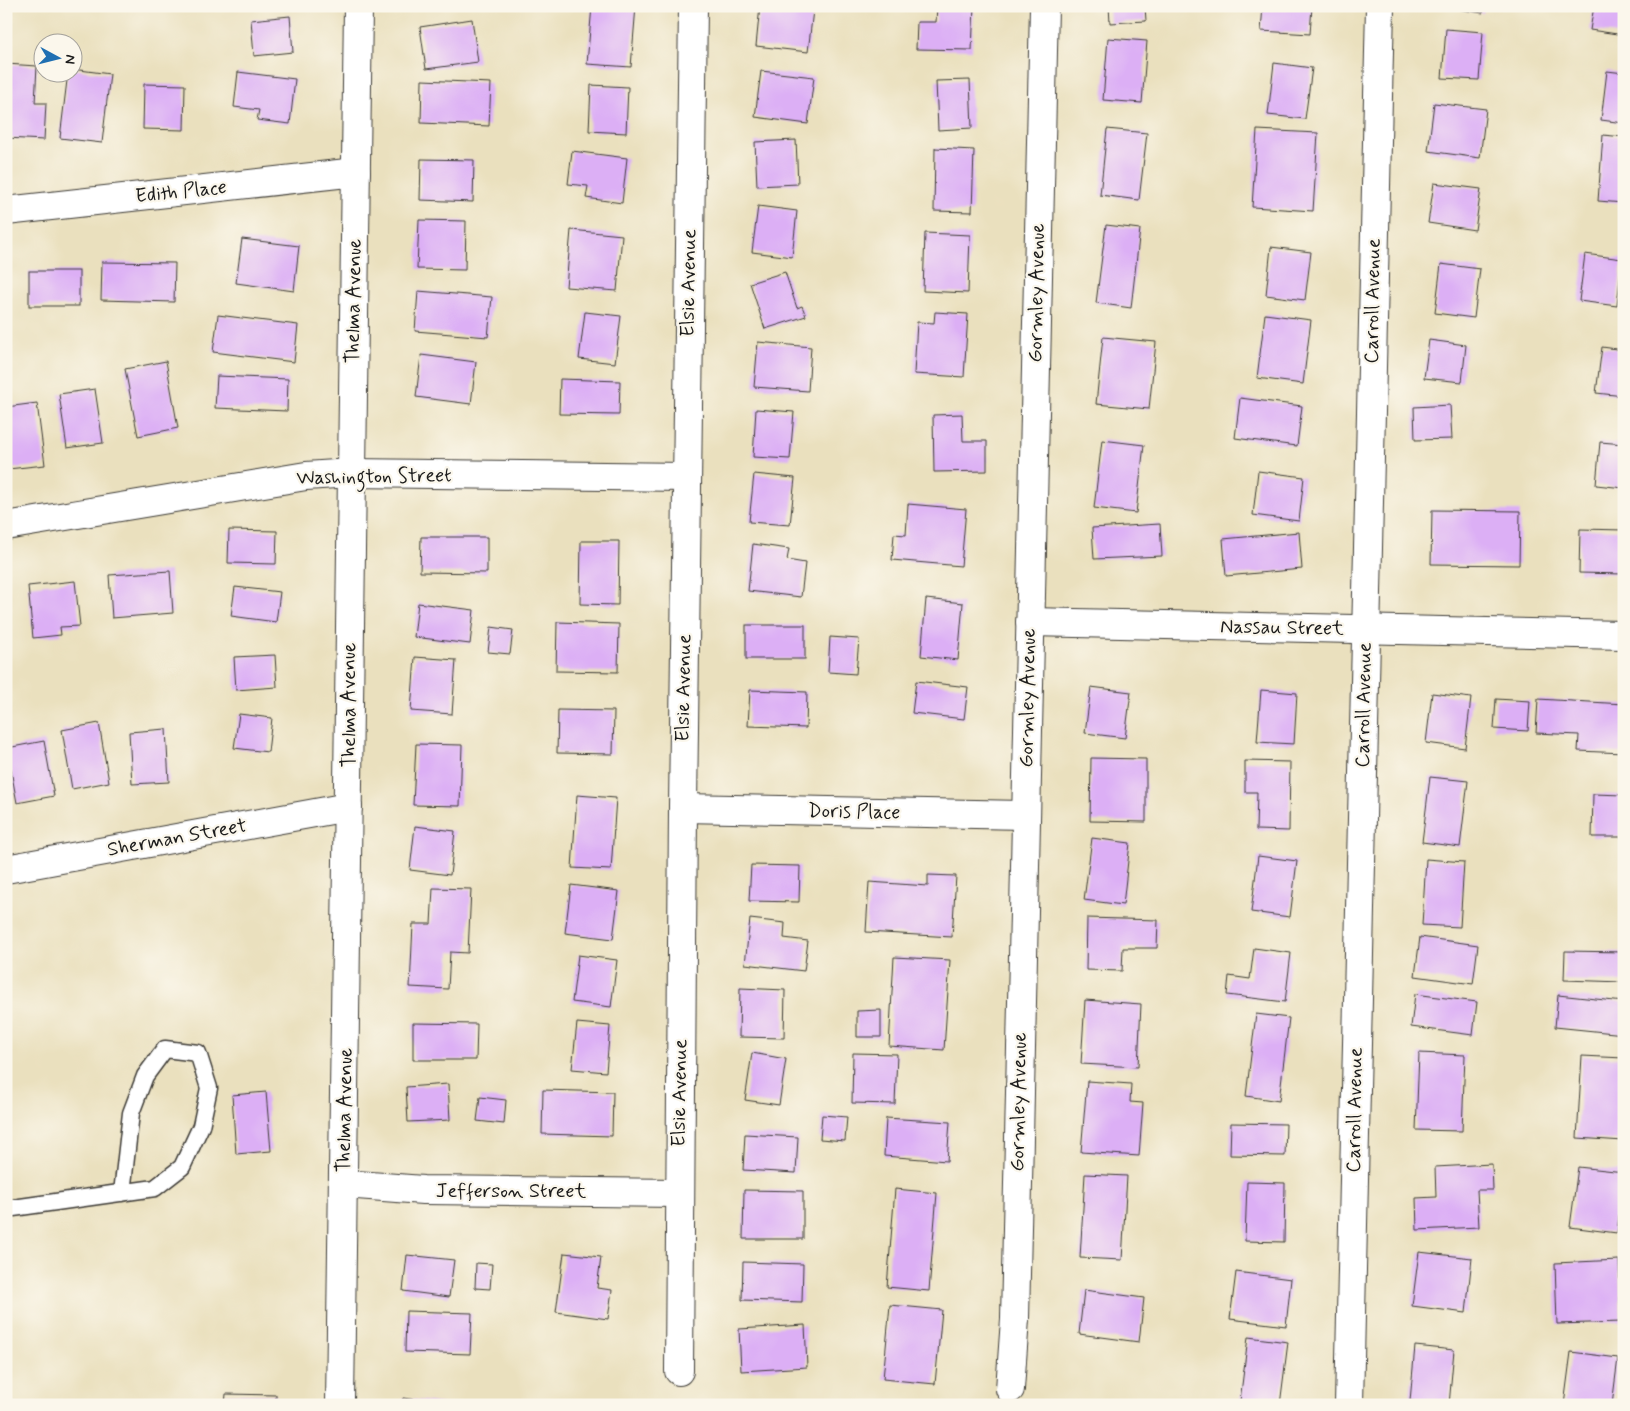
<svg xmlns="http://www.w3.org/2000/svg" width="1630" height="1411" font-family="Mynerve,sans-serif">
	<rect width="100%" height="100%" fill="#fbf7ec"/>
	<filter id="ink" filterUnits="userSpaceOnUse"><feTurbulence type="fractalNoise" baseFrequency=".02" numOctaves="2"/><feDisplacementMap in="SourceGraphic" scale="10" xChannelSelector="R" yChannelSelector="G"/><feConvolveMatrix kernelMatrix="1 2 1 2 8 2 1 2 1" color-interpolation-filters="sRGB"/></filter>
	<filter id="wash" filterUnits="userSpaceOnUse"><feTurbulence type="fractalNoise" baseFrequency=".0096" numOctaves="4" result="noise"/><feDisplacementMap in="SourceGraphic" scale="20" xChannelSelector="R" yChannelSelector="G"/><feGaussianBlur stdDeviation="1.12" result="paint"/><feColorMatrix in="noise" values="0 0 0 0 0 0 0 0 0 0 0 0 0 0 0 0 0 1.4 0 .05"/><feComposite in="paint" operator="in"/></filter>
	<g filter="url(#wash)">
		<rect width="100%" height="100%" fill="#eae0be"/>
		<g id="blocks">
			<!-- building -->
			<g fill="#dcaff5">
				<path d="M592,6H636L631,67L587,64Z"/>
				<path d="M760,6L813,10L808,52L756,46Z"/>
				<path d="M937,6H974L972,50L916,49L917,22H936Z"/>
				<path d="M1109,6H1145L1146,21L1110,23Z"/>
				<path d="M1263,6H1312L1310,34L1261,31Z"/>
				<path d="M1437,6H1484L1483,13Z"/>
				<path d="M1594,6H1624V35L1590,30Z"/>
				<path d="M290,16L293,52L254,56L251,20Z"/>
				<path d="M472,19L478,62L426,69L420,27Z"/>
				<path d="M1446,29L1483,32L1479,80L1442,78Z"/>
				<path d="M1108,38L1147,41L1142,103L1103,100Z"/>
				<path d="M1274,63L1312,68L1305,119L1268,115Z"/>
				<path d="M6,64L37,66L35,103H46L44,140L6,138Z"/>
				<path d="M72,69L110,74L102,143L60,138L68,72H72Z"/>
				<path d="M761,71L814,77L808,124L755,117Z"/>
				<path d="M1607,71L1624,73V123L1601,120Z"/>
				<path d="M238,72L295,79L290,124L257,120L259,110L234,107Z"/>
				<path d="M422,80L491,83L489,126L421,123Z"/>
				<path d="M970,80L972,128L938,130L936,81Z"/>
				<path d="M144,84L185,85L184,130L143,129Z"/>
				<path d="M591,85L628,87L626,133L589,131Z"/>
				<path d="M1434,103L1486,109L1480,158L1428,151Z"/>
				<path d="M1107,129L1147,133L1139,200L1100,195Z"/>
				<path d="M1257,130L1318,133L1313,211L1252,207Z"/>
				<path d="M1603,135L1624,137V203L1598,201Z"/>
				<path d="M796,140L798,184L757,186L755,142Z"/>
				<path d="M935,148L974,150L972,212L934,211Z"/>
				<path d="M572,151L627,158L622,203L586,198L588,186L568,184Z"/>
				<path d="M421,159L474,160L473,202L420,200Z"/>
				<path d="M1434,183L1481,189L1475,230L1428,223Z"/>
				<path d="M758,206L797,211L792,257L752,252Z"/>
				<path d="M419,220L466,221L465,270L417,269Z"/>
				<path d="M1106,225L1140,229L1131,308L1096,303Z"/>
				<path d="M571,230L622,235L617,291L566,287Z"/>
				<path d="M925,233L970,235L968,293L923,291Z"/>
				<path d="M242,239L299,246L294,291L236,283Z"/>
				<path d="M1271,247L1311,252L1305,300L1266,295Z"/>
				<path d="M1585,254L1622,259L1617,306L1579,301Z"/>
				<path d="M102,262L175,263L174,302L101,300Z"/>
				<path d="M1441,264L1480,269L1474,318L1435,313Z"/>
				<rect x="29" y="271" width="50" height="35"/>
				<path d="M785,272L797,308L802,306L806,316L765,329L750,283Z"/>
				<path d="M418,291L492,297L488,337L415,331Z"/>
				<path d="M585,312L621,316L615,363L579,359Z"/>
				<path d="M935,312L968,314L964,377L914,374L917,322L934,323Z"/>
				<path d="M1265,314L1311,320L1303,384L1257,378Z"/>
				<path d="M218,315L298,325L294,362L213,352Z"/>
				<path d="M1103,337L1156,342L1149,409L1096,404Z"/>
				<path d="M1429,340L1466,345L1462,382L1424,378Z"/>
				<path d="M758,342L811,347L808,391L754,387Z"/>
				<path d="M1602,347L1624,350V396L1596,393Z"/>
				<path d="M421,355L476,362L471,404L416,397Z"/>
				<path d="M166,361L178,428L138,436L125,369Z"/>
				<path d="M217,376L288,379L287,411L215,408Z"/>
				<path d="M560,379L620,381L619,415L559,414Z"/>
				<path d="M95,389L103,443L67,448L59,394Z"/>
				<path d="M1240,398L1302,406L1297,446L1235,438Z"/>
				<path d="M37,403L45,465L8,469L6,407Z"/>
				<path d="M1450,405L1452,439L1415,440L1414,407Z"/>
				<path d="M756,409L794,412L790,459L753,457Z"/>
				<path d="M962,414L963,441H987V471L934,472L933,415Z"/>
				<path d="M1102,440L1144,445L1136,513L1094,508Z"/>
				<path d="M1600,442L1624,444V488L1596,485Z"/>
				<path d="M1258,471L1304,477L1299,521L1253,515Z"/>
				<path d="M754,474L795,478L790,525L749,522Z"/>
				<path d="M908,504L966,509L961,566L892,560L894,534L906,535Z"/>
				<path d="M1432,510L1520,511L1519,565L1431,564Z"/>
				<path d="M1160,524L1162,556L1094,559L1092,528Z"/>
				<path d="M1580,529L1624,530V574L1579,573Z"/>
				<path d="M229,530L277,531L276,564L228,563Z"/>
				<path d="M1299,532L1302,569L1226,576L1223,539Z"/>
				<path d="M421,537H487V573L420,572Z"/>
				<path d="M581,541H619L618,605L580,604Z"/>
				<path d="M753,544L789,549L787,560L805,563L801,597L748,591Z"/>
				<path d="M170,571L173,613L112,618L109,575Z"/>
				<path d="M75,581L80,626L60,627L61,635L33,638L28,586Z"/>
				<path d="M235,587L280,592L276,622L231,616Z"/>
				<path d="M926,599L963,603L958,660L921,656Z"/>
				<path d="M418,603L474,610L470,644L414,637Z"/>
				<path d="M557,622L619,624L618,672L556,671Z"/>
				<rect x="746" y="625" width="59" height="34"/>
				<path d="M491,627L513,630L510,654L488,652Z"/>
				<path d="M830,637L859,639L856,674L828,672Z"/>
				<path d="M275,655L277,687L236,690L234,657Z"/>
				<path d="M415,657L456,660L452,714L411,711Z"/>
				<path d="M916,681L968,687L964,719L912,713Z"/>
				<path d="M1091,687L1131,692L1125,738L1085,733Z"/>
				<path d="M750,690L807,692L806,728L748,726Z"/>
				<path d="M1261,690L1297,693L1294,744L1257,742Z"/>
				<path d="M1432,693L1471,698L1465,748L1426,743Z"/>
				<path d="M1496,699L1530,701L1528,731L1494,729Z"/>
				<path d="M1538,699L1624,704V753L1578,751L1579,735L1536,733Z"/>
				<path d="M558,710L614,711L613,754L557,753Z"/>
				<path d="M239,714L272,718L268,752L234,748Z"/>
				<path d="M99,723L109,782L72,789L62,730Z"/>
				<path d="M166,729L169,782L132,784L129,732Z"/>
				<path d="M44,741L54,796L17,803L7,748Z"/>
				<path d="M416,744L462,745L460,806L413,805Z"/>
				<path d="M1091,758L1146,759V822L1090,821Z"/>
				<path d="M1245,761L1290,762L1289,831L1256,830L1257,792H1245Z"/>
				<path d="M1430,777L1468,781L1460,847L1422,842Z"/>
				<path d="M1593,794L1624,795V837H1592Z"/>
				<path d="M577,795L616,798L611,870L572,868Z"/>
				<path d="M415,826L455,831L450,875L410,870Z"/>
				<path d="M1092,838L1130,843L1123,905L1084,900Z"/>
				<path d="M1258,856L1297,861L1290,917L1251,912Z"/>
				<path d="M1426,859L1464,862L1460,927L1422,925Z"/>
				<path d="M751,865L800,866L799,902L749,901Z"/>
				<path d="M928,875L956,876L952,937L866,932L869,882L928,886Z"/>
				<path d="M571,885L619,891L613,939L565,933Z"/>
				<path d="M433,888L471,889L468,953L450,952L448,989L410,987L413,924H431Z"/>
				<path d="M1087,918L1158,920L1157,948H1123L1122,971L1086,970Z"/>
				<path d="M750,919L785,923L784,938L808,941L804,971L745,964Z"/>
				<path d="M1420,937L1478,945L1473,984L1415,976Z"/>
				<path d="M1254,948L1291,953L1285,1002L1227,995L1229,976L1250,979Z"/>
				<path d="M1565,951L1624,952L1623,982L1564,980Z"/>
				<path d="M578,955L617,960L611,1007L572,1002Z"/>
				<path d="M894,957L950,960L944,1050L889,1046Z"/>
				<path d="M740,988L785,990L784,1038L739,1037Z"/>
				<path d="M1415,994L1477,1002L1473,1035L1411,1027Z"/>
				<path d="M1558,995L1624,1002V1034L1555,1027Z"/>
				<path d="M1085,1000L1141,1004L1138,1067L1081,1064Z"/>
				<path d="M881,1010V1037H857V1011Z"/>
				<path d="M1256,1014L1289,1018L1279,1101L1246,1096Z"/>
				<path d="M413,1023L477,1024L476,1060H413Z"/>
				<path d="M577,1023L610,1026L606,1072L572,1069Z"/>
				<path d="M752,1053L786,1059L779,1105L745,1100Z"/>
				<path d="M853,1053L897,1054L895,1104L852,1103Z"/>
				<path d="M1419,1053L1465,1055L1462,1131L1416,1130Z"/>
				<path d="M1582,1056L1624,1058V1141L1577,1138Z"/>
				<path d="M1087,1081L1131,1084L1130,1102L1143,1103L1139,1156L1081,1152Z"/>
				<path d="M448,1084L450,1120L408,1122L406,1087Z"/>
				<path d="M543,1090L613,1092L612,1136L542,1134Z"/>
				<path d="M266,1092L271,1151L236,1154L232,1095Z"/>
				<path d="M480,1097L506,1100L504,1124L477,1121Z"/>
				<path d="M822,1115L847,1117L845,1141L820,1139Z"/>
				<path d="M886,1118L950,1122L947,1161L884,1156Z"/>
				<path d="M1231,1123L1286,1124L1285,1156L1230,1155Z"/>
				<path d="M745,1134L798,1137L796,1173L743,1170Z"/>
				<path d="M1492,1164L1493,1190H1477L1479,1227L1417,1230L1416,1198L1436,1197L1435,1167Z"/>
				<path d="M1578,1167L1624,1172L1617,1233L1570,1227Z"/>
				<path d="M1085,1174L1127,1176L1122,1260L1080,1258Z"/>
				<path d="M1247,1182L1285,1183L1284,1242L1245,1241Z"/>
				<path d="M895,1189L937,1193L929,1291L887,1287Z"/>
				<path d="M744,1190L803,1191V1239H743Z"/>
				<path d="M1419,1252L1472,1258L1466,1313L1412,1306Z"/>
				<path d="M564,1253L601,1257L597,1288L612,1290L608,1319L556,1312Z"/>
				<path d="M407,1255L454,1260L449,1297L403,1291Z"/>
				<path d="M1619,1260L1621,1322L1557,1324L1555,1263Z"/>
				<path d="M743,1262L803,1264L802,1302L742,1300Z"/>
				<path d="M476,1263L492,1264L490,1289L475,1288Z"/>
				<path d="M1236,1272L1291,1279L1286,1326L1230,1319Z"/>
				<path d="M1084,1290L1144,1298L1139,1342L1079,1334Z"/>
				<path d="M890,1305L942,1310L935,1384L883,1379Z"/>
				<path d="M406,1311L472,1313L470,1354L405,1352Z"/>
				<path d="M805,1325L807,1367L741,1371L739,1329Z"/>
				<path d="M1248,1337L1288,1342L1280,1405L1240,1401Z"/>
				<path d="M1415,1346L1454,1350L1449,1405L1410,1401Z"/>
				<path d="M1571,1352L1618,1358L1612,1405H1564Z"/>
				<path d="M226,1394L276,1395V1405H225Z"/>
				<path d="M403,1398L442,1404V1405H402Z"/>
			</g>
		</g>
	</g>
	<g filter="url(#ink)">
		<use href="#blocks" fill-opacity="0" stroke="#3b3934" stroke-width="1"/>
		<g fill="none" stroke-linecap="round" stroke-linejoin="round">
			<!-- service casing -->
			<g stroke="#3b3934" stroke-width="19">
				<path id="service" d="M6,1209L155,1188L182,1167L201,1126L209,1088L198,1053L165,1049L145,1076L131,1113L122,1193"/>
			</g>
			<!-- minor casing -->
			<g stroke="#3b3934" stroke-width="30">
				<g id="minor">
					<path d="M6,211L356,172"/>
					<path d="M6,526L306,476L351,473L687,477"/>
					<path d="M1030,622L1624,635"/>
					<path d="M683,808L1025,815"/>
					<path d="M6,869L348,807"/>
					<path d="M344,1184L423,1190L679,1193"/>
					<path d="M679,1371L683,808L693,6"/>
					<path d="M1010,1389L1015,1319L1044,6"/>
					<path d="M340,1405L358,6"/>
					<path d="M1349,1405L1380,6"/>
				</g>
			</g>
			<!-- service -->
			<use href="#service" stroke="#fff" stroke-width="16"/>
			<!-- minor -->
			<use href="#minor" stroke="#fff" stroke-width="28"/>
		</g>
	</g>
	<g text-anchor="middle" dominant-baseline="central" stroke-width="4.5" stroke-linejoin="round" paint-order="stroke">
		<!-- street labels -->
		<g font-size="20" fill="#1c1c1c" stroke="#fbf7ec">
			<text transform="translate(181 192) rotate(-6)">Edith Place</text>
			<text transform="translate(689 283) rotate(-89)">Elsie Avenue</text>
			<text transform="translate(1037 293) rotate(-89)">Gormley Avenue</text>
			<text transform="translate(354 301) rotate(-89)">Thelma Avenue</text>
			<text transform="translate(1373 301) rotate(-89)">Carroll Avenue</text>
			<text transform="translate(374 477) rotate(-1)">Washington Street</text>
			<text transform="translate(1282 628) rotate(1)">Nassau Street</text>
			<text transform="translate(684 688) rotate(-89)">Elsie Avenue</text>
			<text transform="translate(1028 698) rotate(-89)">Gormley Avenue</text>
			<text transform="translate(349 705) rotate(-90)">Thelma Avenue</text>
			<text transform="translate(1364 705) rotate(-89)">Carroll Avenue</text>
			<text transform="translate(854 812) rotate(1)">Doris Place</text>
			<text transform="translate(177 838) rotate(-10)">Sherman Street</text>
			<text transform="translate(680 1093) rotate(-89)">Elsie Avenue</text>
			<text transform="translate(1019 1102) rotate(-89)">Gormley Avenue</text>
			<text transform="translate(345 1110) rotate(-89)">Thelma Avenue</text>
			<text transform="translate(1355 1110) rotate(-89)">Carroll Avenue</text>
			<text x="511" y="1191">Jefferson Street</text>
		</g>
	</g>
	<!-- margin -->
	<rect width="1630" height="1411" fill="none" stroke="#fbf7ec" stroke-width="25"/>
	<!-- north arrow -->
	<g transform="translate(58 58) rotate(97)"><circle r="24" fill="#fbf7ec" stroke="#a29f99"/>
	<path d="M0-4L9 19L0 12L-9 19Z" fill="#1f6fb2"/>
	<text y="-8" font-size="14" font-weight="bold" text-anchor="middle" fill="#1c1c1c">N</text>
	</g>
</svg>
